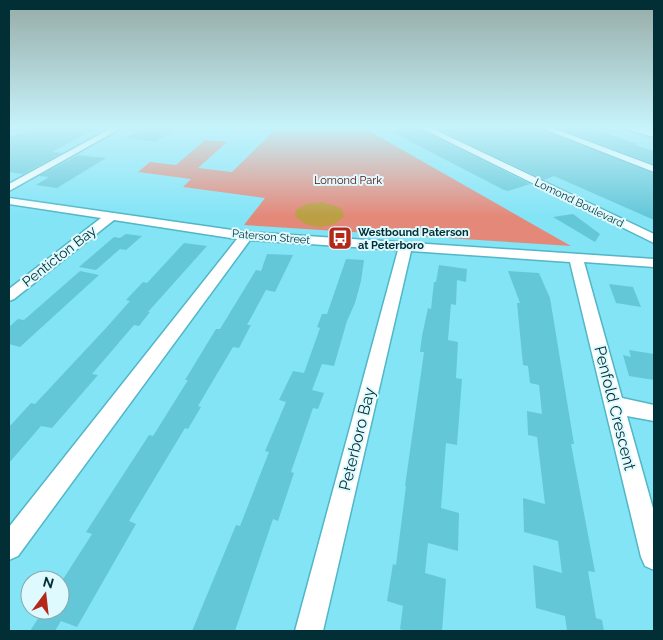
<svg xmlns="http://www.w3.org/2000/svg" width="663" height="640" font-family="Raleway,sans-serif">
	<rect width="100%" height="100%" fill="#83e4f6"/>
	<!-- green -->
	<path fill="#e4897a" d="M278,127H362L571,246L244,225L265,198L183,187L191,179L138,172L150,162L176,165L205,140L227,142L198,168L232,172Z"/>
	<!-- water -->
	<path fill="#bc9e44" d="M322,202L341,208L344,216C333,230 307,230 296,217L295,213L297,209L307,204Z"/>
	<!-- building -->
	<g fill="#64c7d8">
		<path d="M33,127H98L52,152L62,153L23,174L9,172V136H14Z"/>
		<path d="M146,127H178L156,142L126,138Z"/>
		<path d="M408,127H417L530,184L508,191L504,190L390,131Z"/>
		<path d="M433,127H537L654,174V220L554,176L544,180Z"/>
		<path d="M555,127H587L637,144L636,145L654,151V164Z"/>
		<path d="M78,155L106,158L57,188L36,185L49,177L39,176Z"/>
		<path d="M573,214L600,234L595,242L553,217Z"/>
		<path d="M126,234L142,236L126,250L120,249L96,270L79,267L114,237L120,238Z"/>
		<path d="M184,243L207,246L148,312H150L139,326L134,325L92,374L98,375L52,428L41,426L9,463V427L31,403L35,404L106,328L130,301L126,300L143,282L147,283Z"/>
		<path d="M267,254L293,255L275,292L266,290L247,325H251L239,348L233,347L198,406L201,407L188,429L185,428L129,521L136,524L77,627L61,621L55,631H30L41,614L34,612V610H60V584L92,534L86,532L149,435L153,436L188,380H185L216,329H220L256,270L261,271Z"/>
		<path d="M346,259L364,260L361,281L355,303L347,321L334,366L322,364L312,390L324,393L318,409L313,408L291,472L294,473L278,521L273,519L235,631H192L236,525L240,526L269,452L265,451L286,402L279,400L293,371L304,373L320,328L317,327L322,314H327Z"/>
		<path d="M439,265L467,269L466,282L457,280L456,305L451,304L448,340L458,342L456,378L462,379L457,445L446,443L441,508L459,513L458,551L428,543L425,573L446,579L442,631H406L400,629L403,606L387,601L393,564L396,565L406,486H405L424,352H420L422,336L428,308L431,309L434,282H436Z"/>
		<path d="M80,271L99,275L20,347L9,344V327L18,319L24,320Z"/>
		<path d="M508,271L539,273L550,298L574,444H571L595,572L588,571L596,618L602,620L604,631H567L565,616L536,608L533,565L562,573L558,541L524,532L523,498L545,504L537,437L528,435L527,411L542,414L539,385L530,383L528,366L523,365L517,303H520Z"/>
		<path d="M609,284L633,287L641,307L616,303Z"/>
		<path d="M629,350L654,354V380L629,376L623,355L631,357Z"/>
	</g>
	<g fill="none" stroke-linecap="round" stroke-linejoin="round">
		<!-- street casing -->
		<g stroke="#52b6c7" stroke-width="3">
			<g id="street">
				<path d="M9,127H17L9,131Z"/>
				<path d="M113,127H123L9,191V184Z"/>
				<path d="M419,127H429L654,234V243Z"/>
				<path d="M539,127H550L654,166V172Z"/>
				<path d="M9,198L246,232L654,259V267L584,262L622,398L654,405V421L627,416L654,512V570L645,566L641,557L570,262L411,251L323,631H295L398,250L250,240L18,556L9,560V527L237,239L114,220L14,299L9,301V289L101,218L9,204Z"/>
			</g>
		</g>
		<!-- primary casing -->
		<g stroke="#52b6c7" stroke-width="3">
			<path id="primary" d="M627,127H646L654,129V137L628,130Z"/>
		</g>
		<!-- street -->
		<use href="#street" fill="#fff" fill-rule="evenodd"/>
		<!-- primary -->
		<use href="#primary" fill="#fff" fill-rule="evenodd"/>
	</g>
	<!-- sky -->
	<linearGradient id="sky" x2="0" y2="1"><stop stop-color="#96aba6"/><stop offset="0.59" stop-color="#c7f3fb"/><stop offset="1" stop-color="#c7f3fb" stop-opacity="0"/></linearGradient>
	<rect width="663" height="216" fill="url(#sky)"/>
	<!-- icons -->
	<defs>
		<g id="bus-square" transform="scale(1.25)"><rect x="-9" y="-9" width="18" height="18" rx="4" fill="#b52819" stroke="#dffafe"/><path d="M-5-6H5V4H4V6H2V4H-2V6H-4V4H-5ZM-3.5-4V0h7V-4ZM-3.5 1.2v1.5H-2V1.2ZM2 1.2v1.5H3.5V1.2Z" fill="#fff"/></g>
	</defs>
	<g fill-rule="evenodd">
		<use href="#bus-square" x="340" y="238"/>
	</g>
	<g text-anchor="middle" dominant-baseline="central" stroke-width="4" stroke-linejoin="round" paint-order="stroke">
		<!-- far-park labels -->
		<g font-size="11" fill="#5b0803" stroke="#dffafe">
			<text x="348" y="180">Lomond Park</text>
		</g>
		<!-- far-street labels -->
		<g font-size="11" fill="#012f35" stroke="#dffafe">
			<text transform="translate(579 203) rotate(26)">Lomond Boulevard</text>
			<text transform="translate(271 237) rotate(5)">Paterson Street</text>
		</g>
		<!-- far-poi labels -->
		<g font-size="11" font-weight="bold" fill="#012f35" stroke="#dffafe" text-anchor="start">
			<text x="358" y="232">Westbound Paterson<tspan x="358" dy="13">at Peterboro</tspan></text>
		</g>
		<!-- street labels -->
		<g font-size="14" fill="#012f35" stroke="#dffafe">
			<text transform="translate(59 256) rotate(-38)">Penticton Bay</text>
		</g>
		<!-- near-street labels -->
		<g font-size="16" fill="#012f35" stroke="#dffafe">
			<text transform="translate(615 408) rotate(76)">Penfold Crescent</text>
			<text transform="translate(357 439) rotate(-76)">Peterboro Bay</text>
		</g>
	</g>
	<!-- border -->
	<rect width="663" height="640" fill="none" stroke="#012f35" stroke-width="20"/>
	<!-- north arrow -->
	<g transform="translate(45 595) rotate(15)"><circle r="24" fill="#dffafe" stroke="#86a9ae"/>
	<path d="M0-4L9 19L0 12L-9 19Z" fill="#b52819"/>
	<text y="-8" font-size="14" font-weight="bold" text-anchor="middle" fill="#012f35">N</text>
	</g>
</svg>
